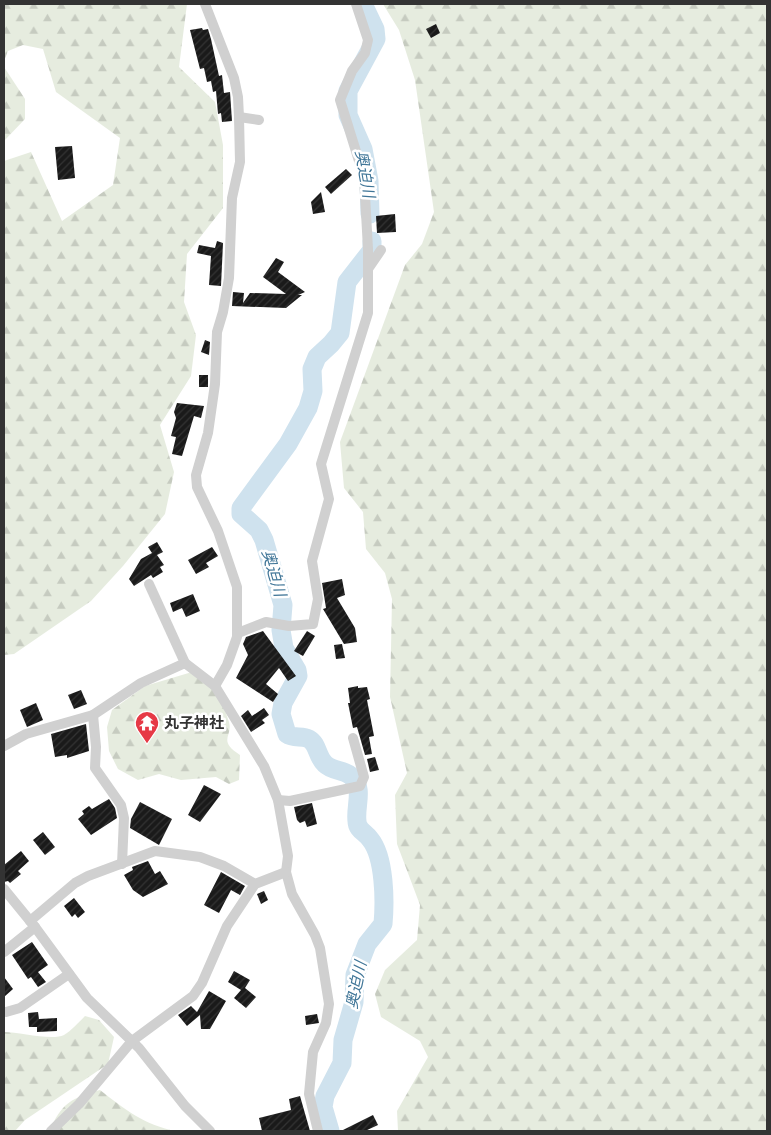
<svg xmlns="http://www.w3.org/2000/svg" width="771" height="1135" font-family="Cabin,'Noto Sans JP',sans-serif">
	<defs>
		<pattern id="forest-firs" width="22" height="20" patternUnits="userSpaceOnUse" patternTransform="scale(1.25)"><rect width="22" height="20" fill="#e6ecdf"/><path d="M5 1l3.5 6h-7zM16 11l3.5 6h-7z" fill="#c6cbc0"/></pattern>
		<pattern id="building-hatch" width="6" height="6" patternUnits="userSpaceOnUse" patternTransform="scale(1.25)"><rect width="6" height="6" fill="#1a1a1a"/><path d="M-1 1l2-2M0 6l6-6M5 7l2-2" fill="none" stroke="#333"/></pattern>
	</defs>
	<rect width="100%" height="100%" fill="#fff"/>
	<!-- forest -->
	<g fill="url(#forest-firs)">
		<path d="M4,4H187L179,67L215,102L223,145V208L187,254L184,302L196,335L191,376L160,425L174,472L165,514L123,566L91,601L14,654L4,655V161L31,152L62,221L113,185L120,138L56,92L43,49L23,45L8,51L4,61Z"/>
		<path d="M383,4H767V1131H398L397,1111L428,1057L420,1041L381,1017L375,994L385,970L417,940L420,905L397,844L395,795L407,773L390,697L392,599L385,573L366,549L363,512L344,488L340,442L405,265L422,244L434,212L415,80L399,30Z"/>
		<path d="M4,67L25,99V119L4,141Z"/>
		<path d="M192,672C212,685 222,698 229,722C233,737 217,740 240,755L239,780L229,784L216,777L181,780L159,774L138,780L118,769L109,751L107,727L112,710L145,686Z"/>
		<path d="M85,1016L99,1020L114,1037L108,1064L25,1120L15,1131H4V1032C19,1032 52,1041 64,1035C71,1031 79,1022 85,1016Z"/>
		<path d="M100,1090C124,1109 145,1125 175,1131H50C60,1104 73,1097 100,1090Z"/>
	</g>
	<g fill="none" stroke-linecap="round" stroke-linejoin="round">
		<!-- river -->
		<g stroke="#cfe2ee" stroke-width="19">
			<path d="M363,4L375,29L376,39L348,91V115L363,149L369,181L370,214"/>
			<path d="M330,1131L323,1107L325,1096L342,1063L343,1040L354,1002L355,975L367,944L383,924C385,902 385,857 370,839C365,832 357,830 357,821C355,806 364,789 352,777C345,769 333,772 325,764C317,757 318,744 309,739C302,735 294,739 287,734L281,714L283,703L298,676L297,670L284,648L281,630L283,605L264,540L259,530L241,514V508L288,444L308,408L313,391L312,369L317,357L331,344L340,333L347,282L372,250V241"/>
		</g>
	</g>
	<!-- building -->
	<g fill="url(#building-hatch)">
		<path d="M436,24L440,33L431,38L426,29Z"/>
		<path d="M202,28L203,30L208,29L211,39L219,76L222,75L224,93L230,92L232,121L222,122L221,113L218,114L216,91L213,92L211,81L207,82L204,68L200,69L190,30Z"/>
		<path d="M72,146L75,178L58,180L55,147Z"/>
		<path d="M346,169L352,175L331,194L325,187Z"/>
		<path d="M321,192L325,212L313,214L311,202Z"/>
		<path d="M395,214L396,232L377,233L376,216Z"/>
		<path d="M217,241L223,243L221,286L209,285L211,256L197,253L199,245L215,248Z"/>
		<path d="M276,258L284,262L278,272L305,292L298,295H302L286,308L232,306L233,292L244,293L243,303L250,293L286,294L263,277Z"/>
		<path d="M205,340L210,342L209,355L201,352Z"/>
		<rect x="199" y="375" width="9" height="12"/>
		<path d="M177,403L204,406L201,418L194,416L182,456L172,454L176,437L171,436L176,418L174,412Z"/>
		<path d="M157,542L163,552L157,555L164,565L160,567L163,572L153,578L151,575L134,586L129,579L141,559L152,553L148,547Z"/>
		<path d="M212,547L218,556L206,563L209,567L196,574L188,560Z"/>
		<path d="M342,579L345,595L337,598L355,628L357,642L344,644L323,609L326,608L322,583Z"/>
		<path d="M193,594L200,611L186,617L182,608L173,612L170,603Z"/>
		<path d="M263,631L296,676L288,681L279,668L266,684L278,694L273,702L236,678L248,655L243,644L246,637Z"/>
		<path d="M307,631L315,636L303,656L294,651Z"/>
		<path d="M342,644L345,658L336,659L334,645Z"/>
		<path d="M358,686V688L367,687L370,699L367,700L374,736L369,737L372,754L365,755L357,727L353,728L348,703H350L348,688Z"/>
		<path d="M81,690L87,704L74,709L68,695Z"/>
		<path d="M36,703L43,720L27,727L20,710Z"/>
		<path d="M264,708L269,715L262,720L265,723L251,732L241,716L248,710L252,716Z"/>
		<path d="M86,724L89,751L67,758V755L55,757L51,734Z"/>
		<path d="M375,757L379,770L370,772L367,759Z"/>
		<path d="M204,785L221,794L200,822L188,815Z"/>
		<path d="M109,799L115,808L117,818L91,835L78,819L84,814L82,811L89,806L92,809Z"/>
		<path d="M140,802L172,819L159,845L130,828L131,819Z"/>
		<path d="M312,803L317,824L307,827L305,821L300,823L297,820L294,807Z"/>
		<path d="M43,832L55,847L45,855L33,840Z"/>
		<path d="M21,851L29,861L18,871L21,874L10,883L8,881L4,882V865Z"/>
		<path d="M148,861L155,874L160,871L168,884L143,897L133,890L124,875L133,870L132,867Z"/>
		<path d="M221,872L245,886L240,895L231,890L219,913L204,905Z"/>
		<path d="M264,891L268,900L261,904L257,894Z"/>
		<path d="M74,898L85,912L78,918L75,914L72,917L64,906Z"/>
		<path d="M32,942L48,965L38,972L46,982L38,987L31,977L28,979L12,955Z"/>
		<path d="M234,971L250,980L245,988L256,997L246,1008L234,998L241,990L228,982Z"/>
		<path d="M4,977L13,989L4,997Z"/>
		<path d="M209,991L226,1001L210,1029H201L200,1015L187,1026L178,1015L191,1006L197,1012Z"/>
		<path d="M38,1012L39,1019L57,1018V1031L37,1032V1027H29L28,1013Z"/>
		<path d="M317,1014L319,1023L306,1025L305,1016Z"/>
		<path d="M300,1096L310,1131H262L259,1118L291,1110L289,1099Z"/>
		<path d="M373,1115L378,1125L365,1131H341Z"/>
	</g>
	<g fill="none" stroke-linecap="round" stroke-linejoin="round">
		<!-- minor -->
		<g stroke="#d0d0d0" stroke-width="10">
			<path d="M205,4L234,78L238,97L239,117L240,162L232,198L229,278L223,312L217,332L215,384L208,433L196,475L197,487L218,531L237,587V637L227,665L215,686"/>
			<path d="M239,117L259,120"/>
			<path d="M368,269L381,250"/>
			<path d="M149,584L185,663"/>
			<path d="M238,633L266,622L289,626L313,624L318,599L312,561L329,499L321,464L368,313V249L364,177L340,100L352,71L365,53L368,40L356,4"/>
			<path d="M93,715L96,747L95,768L121,805L124,818L122,864"/>
			<path d="M4,746L26,734L93,715L141,683L185,663L215,686L264,766L278,800L288,856L286,872L292,894L315,935L320,948L329,1004L326,1023L313,1052L309,1094L318,1131"/>
			<path d="M278,800L290,801L360,786L364,777L353,738"/>
			<path d="M4,889L35,927L87,998L139,1048L185,1106L210,1131"/>
			<path d="M30,921L75,883L88,876L155,851L200,857L224,866L255,884"/>
			<path d="M4,952L35,927"/>
			<path d="M6,1012L20,1008L69,974"/>
			<path d="M51,1131L79,1104L132,1041L193,996L202,983L227,926L255,884L286,872"/>
		</g>
	</g>
	<!-- icons -->
	<defs>
		<g id="temple-pin" transform="scale(1.25)"><path d="M0 17L-7.5 6A9.5 9.5 0 1 1 7.5 6Z" fill="#e63946" stroke="#fff"/><path d="M0-6L5-2H3V0L6.5 2.5H4V6H1.5V3h-3V6H-4V2.5H-6.5L-3 0V-2H-5Z" fill="#fff"/></g>
	</defs>
	<g fill-rule="evenodd">
		<use href="#temple-pin" x="147" y="723"/>
	</g>
	<g text-anchor="middle" dominant-baseline="central" stroke-width="5" stroke-linejoin="round" paint-order="stroke">
		<!-- poi labels -->
		<g font-size="15" font-weight="bold" fill="#333" stroke="#fff" text-anchor="start">
			<text x="164" y="723">丸子神社</text>
		</g>
		<!-- water labels -->
		<g font-size="16" font-style="italic" fill="#3f7597" stroke="#fff">
			<text transform="translate(365 174) rotate(80)">奥迫川</text>
			<text transform="translate(274 573) rotate(74)">奥迫川</text>
			<text transform="translate(356 985) rotate(-78)">奥迫川</text>
		</g>
	</g>
	<!-- border -->
	<rect width="771" height="1135" fill="none" stroke="#333333" stroke-width="10"/>
</svg>
